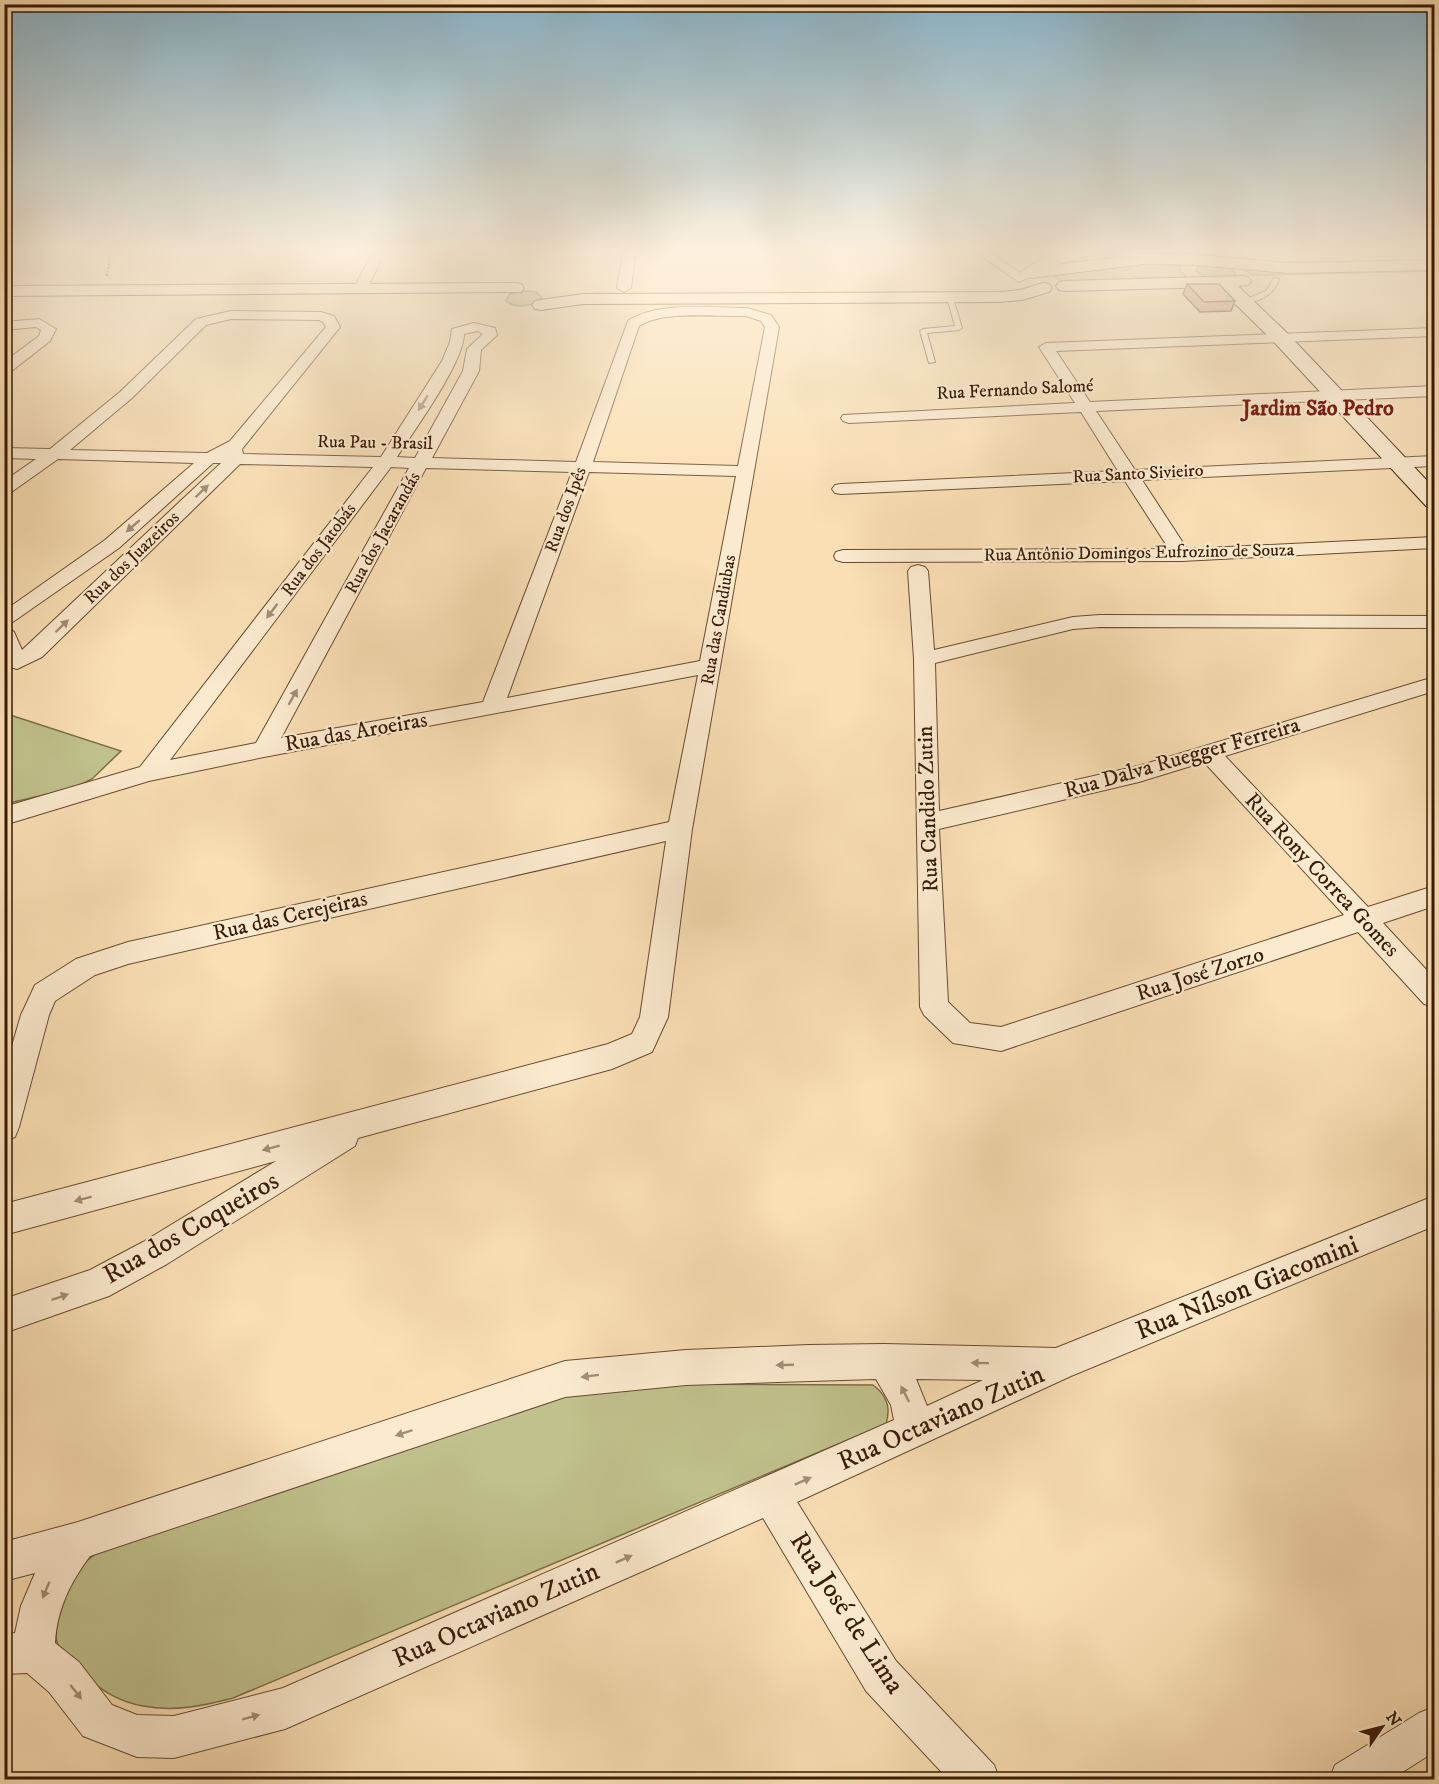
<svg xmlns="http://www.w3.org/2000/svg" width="1439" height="1784" font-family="'IM FELL DW Pica',serif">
	<rect width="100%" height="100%" fill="#fadfb4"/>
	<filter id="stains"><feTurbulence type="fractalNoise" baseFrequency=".00333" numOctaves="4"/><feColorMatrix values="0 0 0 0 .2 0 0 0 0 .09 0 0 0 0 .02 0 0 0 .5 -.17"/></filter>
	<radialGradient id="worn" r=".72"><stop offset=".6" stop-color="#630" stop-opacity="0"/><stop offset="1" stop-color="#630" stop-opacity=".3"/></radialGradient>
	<!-- green -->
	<g fill="#c0c18c" stroke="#7c6e48" stroke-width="1.5">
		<path d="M1153,262L1181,263L1180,271L1189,279L1151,280L1153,277L1064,283L1053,275Z"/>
		<path d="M1203,264L1230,267L1236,275C1224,281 1206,280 1196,271L1197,267Z"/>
		<path d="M1242,268L1295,272L1434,268V271L1264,275H1252Z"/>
		<path d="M526,291L536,292L542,298C532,307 517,309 506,301L510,294Z"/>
		<path d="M4,713L121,751L92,779L74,788L5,804Z"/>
		<path d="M643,1384L873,1385C887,1395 891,1408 886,1424L233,1698C203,1706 174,1712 143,1706C119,1702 100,1690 83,1674C74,1666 64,1658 59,1647C47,1622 65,1590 78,1569C84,1561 95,1555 103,1549L565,1396Z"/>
	</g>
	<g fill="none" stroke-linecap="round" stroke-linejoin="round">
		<!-- lane casing -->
		<g stroke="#684c31" stroke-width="2">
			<g id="lane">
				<path d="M1274,278L1279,279C1274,296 1257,303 1241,303V301L1266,291Z"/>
				<path d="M950,296L953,298L962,328L959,330L927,333L935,362L929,363L920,331L923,329L955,326L947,298Z"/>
			</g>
		</g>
		<!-- street casing -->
		<g stroke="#684c31" stroke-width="2">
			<g id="street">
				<path d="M374,250H386L365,293H355L353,290Z"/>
				<path d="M624,250H636L631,288L624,292L617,288Z"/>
				<path d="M973,250H987L1020,273C1039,257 1072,249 1096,250L1095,253L1047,268L1019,282Z"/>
				<path d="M1109,250H1124L1149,256L1150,259C1140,268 1117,259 1109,250Z"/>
				<path d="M747,308L771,315L779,327L692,829L668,1017L652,1052L612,1069L358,1138L355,1146L167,1264L109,1296L4,1333V1299L90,1270L143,1242L276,1161L4,1235V1204L608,1044L632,1034L640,1017L666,841L128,964L95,975L55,1001L49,1015L19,1127L15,1137L4,1141V1073L21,1015L35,985L76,959L128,942L669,822L698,675L264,757L149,781L4,825V807L140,767L373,467L240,464L42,657L17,669L10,667L4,657V611L105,540L194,463L58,459L10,493L4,494V481L36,459L4,458V448L50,449L120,392L196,319L231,311L321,312L334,316L340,327L242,449L243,454L381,457L442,361L450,342L452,329L474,323L495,328L497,335L481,350L479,371L432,458L576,462L628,321C658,301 711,308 747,308ZM746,316L761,321L765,327L738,466L593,462L639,326C663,310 716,317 746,316ZM231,319L319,320L323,322L326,327L230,441L207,453L70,450L132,398L206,325ZM478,331L483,334L467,349L463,371L415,458L397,457C414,431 464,362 464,334ZM213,463H221L22,650L14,632L7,626L119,548ZM391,467L409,468L256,743L170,760ZM426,468L572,472L483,702L281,738ZM589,472L736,476L700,661L507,698Z"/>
				<path d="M39,319L56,329L50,341L9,373L4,374V362L39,336L41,330L36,327L4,330V322Z"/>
				<path d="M1434,328V336L1056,351L1090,402L1434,386V396L1096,411L1135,470L1434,456V466L1142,480L1187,549L1434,537V548L1182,561L843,562L836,560L834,556L836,552L843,550L1169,549L1125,481L841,494L835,493L832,489L835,485L841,484L1118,471L1081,412L849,423L843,421L841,418L843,415L1075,403L1039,347L1046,343Z"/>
				<path d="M918,565L925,567L928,571L934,650L1073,617L1100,615L1434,616V628L1100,627L1073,629L935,663L939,811L1138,766L1434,677V691L1225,756L1368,907L1434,886V906L1383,923L1434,978V1007L1424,1004L1358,932L1001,1051L953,1043L924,1015L920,1007L914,659L908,571L911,567ZM1204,762L1344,915L1001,1027L970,1023L948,1002L939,829L1139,782Z"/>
				<path d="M1434,1196V1226L1071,1376L797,1502L896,1661L994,1765L1000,1780H949L866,1691L763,1518L285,1729L174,1758L137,1757L83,1736L49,1692L27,1673L4,1674V1634L15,1633L21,1606L35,1573L4,1581V1542L78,1522L565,1361L686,1350L808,1345L884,1344L1056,1348ZM876,1379L891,1405L894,1420L283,1688L174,1716L137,1715L112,1705L79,1662L55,1643C57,1609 70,1583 90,1556L565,1397L686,1385ZM916,1379L983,1380L927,1406Z"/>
				<path d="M1434,1707V1752L1390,1780H1329L1335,1765L1419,1713Z"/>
			</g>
		</g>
		<!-- secondary casing -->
		<g stroke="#371b05" stroke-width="2">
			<g id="secondary">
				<path d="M1144,254L1197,255L1288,263L1434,260V270L1288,273L1197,265L1144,264L1031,278L1025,277L1022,273L1025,269L1031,268Z"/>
				<path d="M1242,276L1248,277L1251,281L1248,285L1238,286L1288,334L1434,488V508L1426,506L1274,342L1218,287L1065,291L1059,290L1056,286L1059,282L1065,281Z"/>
				<path d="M515,283L521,284L524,288L521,292L4,296V286Z"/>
				<path d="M1043,283L1049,284L1052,288L1049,292L1022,300L1000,302L583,304L541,310L535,309L532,305L535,301L541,300L583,294L1000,292L1020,290Z"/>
			</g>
		</g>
		<!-- path -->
		<path stroke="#371b05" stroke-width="2" stroke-dasharray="2 1.5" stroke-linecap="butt" d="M107,276L111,250"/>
		<!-- lane -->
		<use href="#lane" fill="#fceace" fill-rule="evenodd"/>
		<!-- street -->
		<use href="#street" fill="#fceace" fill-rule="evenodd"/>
		<!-- secondary -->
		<use href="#secondary" fill="#fceace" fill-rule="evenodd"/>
	</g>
	<!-- wall -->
	<path fill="#c39370" stroke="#371b05" stroke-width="1.5" d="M1187,284L1235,301L1231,311L1200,312L1183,294Z"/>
	<!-- building -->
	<path fill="#e3ab82" stroke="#371b05" stroke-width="1.5" d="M1187,284H1219L1235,301L1204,302Z"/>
	<!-- one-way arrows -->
	<defs><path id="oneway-solid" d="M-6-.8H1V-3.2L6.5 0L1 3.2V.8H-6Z" transform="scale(1.5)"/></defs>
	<g fill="#a38d74">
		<use href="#oneway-solid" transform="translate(423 403) rotate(122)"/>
		<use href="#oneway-solid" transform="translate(202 491) rotate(-44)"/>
		<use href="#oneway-solid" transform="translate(133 526) rotate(139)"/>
		<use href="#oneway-solid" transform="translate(272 611) rotate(127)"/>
		<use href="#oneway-solid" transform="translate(62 626) rotate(-44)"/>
		<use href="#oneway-solid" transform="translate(293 697) rotate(-61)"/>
		<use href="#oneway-solid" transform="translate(271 1148) rotate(165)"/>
		<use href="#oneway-solid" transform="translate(83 1199) rotate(165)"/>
		<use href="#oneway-solid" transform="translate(60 1297) rotate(-19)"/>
		<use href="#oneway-solid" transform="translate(980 1363) rotate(-179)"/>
		<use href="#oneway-solid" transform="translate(785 1365) rotate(178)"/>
		<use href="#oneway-solid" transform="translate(590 1376) rotate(173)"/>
		<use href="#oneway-solid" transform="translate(905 1394) rotate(-117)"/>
		<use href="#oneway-solid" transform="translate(404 1433) rotate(162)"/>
		<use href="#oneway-solid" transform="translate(803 1481) rotate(-24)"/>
		<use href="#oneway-solid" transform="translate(624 1559) rotate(-24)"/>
		<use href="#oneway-solid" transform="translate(46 1590) rotate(113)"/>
		<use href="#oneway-solid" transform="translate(76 1692) rotate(52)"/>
		<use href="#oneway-solid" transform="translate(251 1717) rotate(-15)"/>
	</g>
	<!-- sky -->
	<linearGradient id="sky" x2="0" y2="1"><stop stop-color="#8bb8cf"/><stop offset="0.5" stop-color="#fdf1dd"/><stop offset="1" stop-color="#fdf1dd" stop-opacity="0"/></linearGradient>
	<rect width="1439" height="500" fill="url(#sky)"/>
	<g text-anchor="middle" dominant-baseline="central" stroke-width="4.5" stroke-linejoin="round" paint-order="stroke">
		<!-- far-street labels -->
		<g font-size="18" fill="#371b05" stroke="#fceace">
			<text transform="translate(1015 390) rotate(-3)">Rua Fernando Salomé</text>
			<text transform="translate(375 443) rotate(1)">Rua Pau - Brasil</text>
			<text transform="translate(1138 474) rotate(-3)">Rua Santo Sivieiro</text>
			<text transform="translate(566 510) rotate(-70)">Rua dos Ipês</text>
			<text transform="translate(383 533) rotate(-61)">Rua dos Jacarandás</text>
			<text transform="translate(319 550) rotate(-53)">Rua dos Jatobás</text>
			<text transform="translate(1139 553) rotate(-1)">Rua Antônio Domingos Eufrozino de Souza</text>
			<text transform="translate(132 558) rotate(-44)">Rua dos Juazeiros</text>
			<text transform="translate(719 620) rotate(-80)">Rua das Candiubas</text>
		</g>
		<!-- far-quarter labels -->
		<g font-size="22" font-weight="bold" fill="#7a1f14" stroke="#fceace">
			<text x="1318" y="408">Jardim São Pedro</text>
		</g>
		<!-- street labels -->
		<g font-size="22" fill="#371b05" stroke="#fceace">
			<text transform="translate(356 732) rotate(-10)">Rua das Aroeiras</text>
			<text transform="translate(1182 758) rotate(-16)">Rua Dalva Ruegger Ferreira</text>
			<text transform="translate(928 809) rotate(-92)">Rua Candido Zutin</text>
			<text transform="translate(1322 875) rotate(47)">Rua Rony Correa Gomes</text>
			<text transform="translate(290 916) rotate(-13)">Rua das Cerejeiras</text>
			<text transform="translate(1200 974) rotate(-18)">Rua José Zorzo</text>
		</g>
		<!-- near-street labels -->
		<g font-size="27" fill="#371b05" stroke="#fceace">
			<text transform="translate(191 1228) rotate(-30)">Rua dos Coqueiros</text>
			<text transform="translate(1247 1288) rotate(-22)">Rua Nílson Giacomini</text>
			<text transform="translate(941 1418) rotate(-24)">Rua Octaviano Zutin</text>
			<text transform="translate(847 1613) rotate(57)">Rua José de Lima</text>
			<text transform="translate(496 1615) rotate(-24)">Rua Octaviano Zutin</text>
		</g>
	</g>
	<!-- margin -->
	<rect width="1439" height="1784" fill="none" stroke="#fadfb4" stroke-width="24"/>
	<rect x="6" y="6" width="1427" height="1772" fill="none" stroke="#371b05" stroke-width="3"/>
	<rect x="12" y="12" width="1415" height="1760" fill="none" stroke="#371b05" stroke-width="1.5"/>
	<!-- north arrow -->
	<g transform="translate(1382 1727) rotate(55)" stroke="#fceace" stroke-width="4.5" paint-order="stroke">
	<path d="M0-4.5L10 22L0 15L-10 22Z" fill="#371b05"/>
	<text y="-9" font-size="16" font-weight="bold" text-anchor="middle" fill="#371b05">N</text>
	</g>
	<rect width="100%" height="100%" filter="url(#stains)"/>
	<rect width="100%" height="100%" fill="url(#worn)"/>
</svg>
